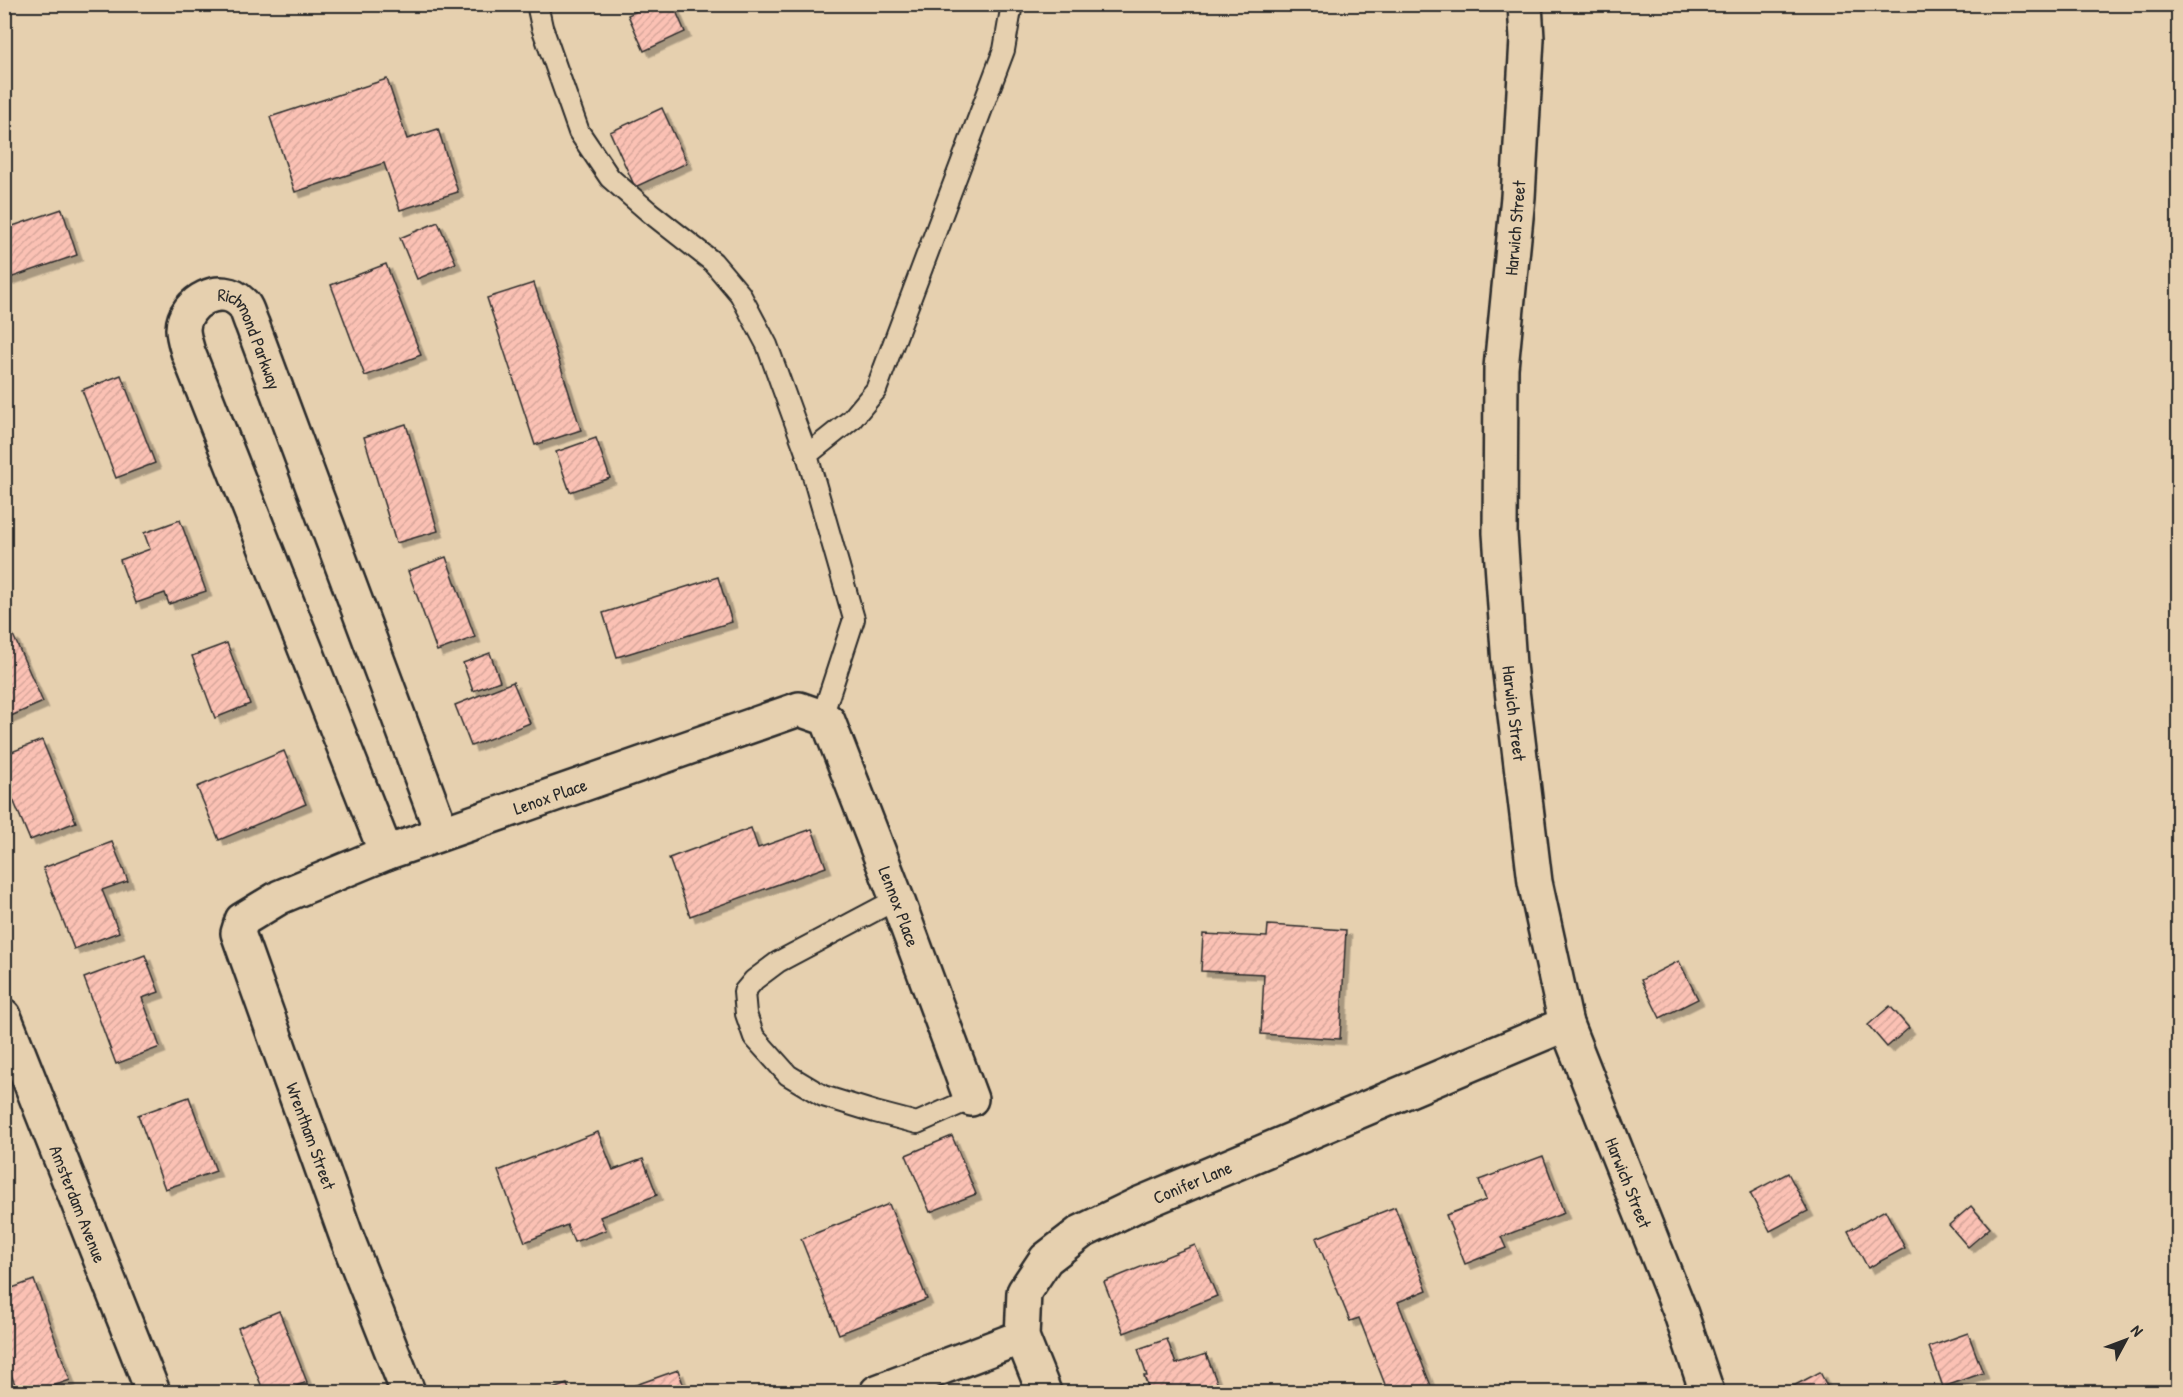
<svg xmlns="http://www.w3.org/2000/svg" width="2183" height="1397" font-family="'Patrick Hand',sans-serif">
	<defs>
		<pattern id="building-hatch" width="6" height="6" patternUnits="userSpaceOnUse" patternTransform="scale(1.5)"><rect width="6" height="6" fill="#fbc1b4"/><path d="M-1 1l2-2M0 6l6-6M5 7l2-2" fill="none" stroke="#d7a69b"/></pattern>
		<filter id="shadow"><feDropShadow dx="5.5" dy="5.5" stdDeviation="0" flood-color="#0004"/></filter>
	</defs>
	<rect width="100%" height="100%" fill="#e6d0af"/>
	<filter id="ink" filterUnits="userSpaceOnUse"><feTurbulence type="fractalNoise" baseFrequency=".0167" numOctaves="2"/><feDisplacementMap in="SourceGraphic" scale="12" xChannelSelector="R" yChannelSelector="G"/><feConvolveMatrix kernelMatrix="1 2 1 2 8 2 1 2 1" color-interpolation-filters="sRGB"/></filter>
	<g filter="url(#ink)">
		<!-- building -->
		<g fill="url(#building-hatch)" stroke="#2b2b2b" stroke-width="1.5" filter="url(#shadow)">
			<path d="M652,4H673L685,32L644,51L628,15Z"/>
			<path d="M387,79L407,139L438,129L458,192L400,210L384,163L295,192L270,117Z"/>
			<path d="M662,108L687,163L635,187L610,132Z"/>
			<path d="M62,209L77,255L4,280V229Z"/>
			<path d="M438,222L456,263L417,279L400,238Z"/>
			<path d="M386,264L421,355L365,376L331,285Z"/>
			<path d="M534,283L581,430L535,445L487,298Z"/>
			<path d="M121,375L155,463L116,478L82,390Z"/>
			<path d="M406,424L438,531L396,543L364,437Z"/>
			<path d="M596,438L610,478L570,492L556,452Z"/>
			<path d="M180,520L206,591L169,604L165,593L136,603L120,560L150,549L144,533Z"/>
			<path d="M446,557L475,637L437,651L408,571Z"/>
			<path d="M718,577L732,622L617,657L603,613Z"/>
			<path d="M13,635L43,702L4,719V638Z"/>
			<path d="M227,643L250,704L215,718L192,656Z"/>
			<path d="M490,653L500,681L473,691L463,663Z"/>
			<path d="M513,682L530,723L471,746L455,705Z"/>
			<path d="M42,740L76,822L30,840L4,778V755Z"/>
			<path d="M284,751L306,804L219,840L197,787Z"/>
			<path d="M751,828L758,848L812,829L826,867L690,916L669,858Z"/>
			<path d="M112,842L128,881L102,890L119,932L74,949L43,868Z"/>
			<path d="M1268,925L1346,930L1340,1039L1261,1034L1264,974L1201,971L1203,934L1267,937Z"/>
			<path d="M145,955L159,992L142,998L160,1047L116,1064L84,978Z"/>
			<path d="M1679,961L1698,999L1660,1018L1641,980Z"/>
			<path d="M1890,1006L1909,1028L1887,1047L1868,1025Z"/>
			<path d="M189,1097L216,1171L165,1189L138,1115Z"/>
			<path d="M598,1132L613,1170L643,1159L657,1195L600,1217L606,1230L574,1242L567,1225L525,1242L498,1171Z"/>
			<path d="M952,1136L976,1194L930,1212L906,1155Z"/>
			<path d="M1543,1156L1564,1213L1501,1237L1506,1248L1465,1264L1446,1215L1486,1200L1479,1180Z"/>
			<path d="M1788,1173L1808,1211L1770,1231L1750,1193Z"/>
			<path d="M889,1204L927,1299L839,1334L801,1239Z"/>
			<path d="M1971,1206L1990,1228L1968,1247L1949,1225Z"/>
			<path d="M1395,1207L1427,1290L1398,1302L1433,1391L1429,1392H1388L1359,1318L1350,1321L1316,1238Z"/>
			<path d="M1885,1210L1905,1248L1868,1268L1848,1231Z"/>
			<path d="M1195,1245L1217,1296L1124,1333L1104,1282Z"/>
			<path d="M34,1280L70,1380L36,1392H18L6,1362L4,1363V1291Z"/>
			<path d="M279,1311L307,1382L280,1392H264L238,1328Z"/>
			<path d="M1968,1333L1983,1373L1943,1387L1929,1347Z"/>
			<path d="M1167,1339L1176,1364L1206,1354L1220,1390L1214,1392H1150L1144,1376H1147L1138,1349Z"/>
			<path d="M678,1370L686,1392H616Z"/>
			<path d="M1820,1372L1830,1392H1782Z"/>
			<path d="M567,1384L570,1392H544Z"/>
		</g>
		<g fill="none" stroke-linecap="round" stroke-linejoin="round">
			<!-- lane casing -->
			<g stroke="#2b2b2b" stroke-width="24">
				<g id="lane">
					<path d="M537,4L542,27L579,132L610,178L648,211L713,262L740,294L767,345L807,455"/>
					<path d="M822,717L854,619L807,455L852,419L876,390L1004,50L1012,4"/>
					<path d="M897,899L778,962L754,980L744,992L746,1014L754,1037L788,1075L823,1096L875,1112L917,1123L971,1099"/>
				</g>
			</g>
			<!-- street casing -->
			<g stroke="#2b2b2b" stroke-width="38">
				<g id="street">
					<path id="s1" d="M1525,4L1527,39L1518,197L1501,368L1500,533L1509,665L1535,882L1566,1024L1681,1314L1707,1392"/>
					<path id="s2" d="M386,853L188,352C186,345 183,336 183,329C184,301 222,282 242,303C247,307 249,318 252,324L442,833"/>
					<path id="s3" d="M4,1016L153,1392"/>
					<path id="s4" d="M408,1392L347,1238L238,933L242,920L280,897L386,853L799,709L822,717L828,721L897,899L971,1099"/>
					<path d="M877,1392L1022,1337"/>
					<path id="s5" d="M1044,1392L1022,1337L1024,1292L1046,1259L1081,1232L1137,1205L1566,1024"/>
				</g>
			</g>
			<!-- lane -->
			<use href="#lane" stroke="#e6d0af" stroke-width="20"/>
			<!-- street -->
			<use href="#street" stroke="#e6d0af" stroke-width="33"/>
		</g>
	</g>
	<g text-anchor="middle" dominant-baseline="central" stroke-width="4.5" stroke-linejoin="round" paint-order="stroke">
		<!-- street labels -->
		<g font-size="18" fill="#2b2b2b" stroke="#e6d0af">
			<text transform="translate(1515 228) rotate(-85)">Harwich Street</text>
			<text stroke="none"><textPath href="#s2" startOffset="675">Richmond Parkway</textPath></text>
			<text stroke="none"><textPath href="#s1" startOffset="711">Harwich Street</textPath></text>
			<text stroke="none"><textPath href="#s4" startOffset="836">Lenox Place</textPath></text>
			<text stroke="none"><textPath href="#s4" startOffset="1330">Lennox Place</textPath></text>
			<text transform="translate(311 1136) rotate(70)">Wrentham Street</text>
			<text stroke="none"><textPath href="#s5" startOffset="310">Conifer Lane</textPath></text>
			<text stroke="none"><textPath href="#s1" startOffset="1197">Harwich Street</textPath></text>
			<text stroke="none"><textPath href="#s3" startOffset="202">Amsterdam Avenue</textPath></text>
		</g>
	</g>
	<!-- margin -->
	<rect width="2183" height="1397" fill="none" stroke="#e6d0af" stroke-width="24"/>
	<rect x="12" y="12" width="2159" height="1373" fill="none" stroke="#2b2b2b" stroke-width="2" filter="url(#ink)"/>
	<!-- north arrow -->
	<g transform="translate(2126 1340) rotate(49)" stroke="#e6d0af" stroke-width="4.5" paint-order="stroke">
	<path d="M0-4.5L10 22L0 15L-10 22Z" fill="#2b2b2b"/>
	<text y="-9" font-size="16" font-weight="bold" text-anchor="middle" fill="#2b2b2b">N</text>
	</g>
</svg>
